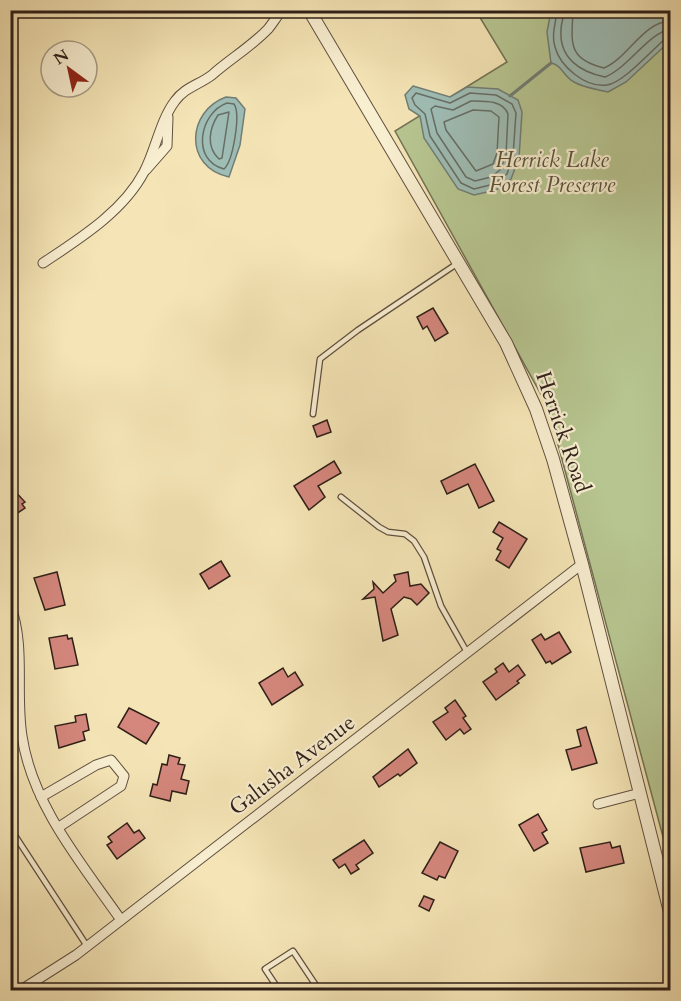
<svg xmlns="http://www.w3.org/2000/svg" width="681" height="1001" font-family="Cardo,serif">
	<rect width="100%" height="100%" fill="#f5e5b6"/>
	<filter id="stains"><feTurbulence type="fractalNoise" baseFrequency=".00333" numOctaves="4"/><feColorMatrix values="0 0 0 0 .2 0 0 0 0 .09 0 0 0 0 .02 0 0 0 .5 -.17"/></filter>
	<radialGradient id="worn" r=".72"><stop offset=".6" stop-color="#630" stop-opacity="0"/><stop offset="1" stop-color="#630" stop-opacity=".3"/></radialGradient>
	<!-- green -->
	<path fill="#b7c691" stroke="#727254" stroke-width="1.5" d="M476,11H670V863L548,407L395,131L507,62Z"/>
	<!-- water -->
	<g fill="#9ebdb5" stroke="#717e76" stroke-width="1.5">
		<path d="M551,11H670V41L626,82L608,92C597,89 584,88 574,82C564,77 562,65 551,63L547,32Z"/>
		<path d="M413,86L450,97L467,87L498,89L518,100L522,112L519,158L511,179L496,190L474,195L458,189L424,138L420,116L409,109L405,95Z"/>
		<path d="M226,97L236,98L245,109L240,145L229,177C183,167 187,111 226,97Z"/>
	</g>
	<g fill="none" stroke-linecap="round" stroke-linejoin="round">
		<!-- shore -->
		<g stroke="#666e66" stroke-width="1.5">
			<path d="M557,10C556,23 551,35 555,47C560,66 585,88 607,85C623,83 652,50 665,39L670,38"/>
			<path d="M564,10C564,17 561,23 561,30C559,58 580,72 605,77C627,69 650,31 670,30"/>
			<path d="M573,10C572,41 566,59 604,68C628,58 643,22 670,21"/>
			<path d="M416,93L450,103L470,93L496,95L512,104L516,113L513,156L507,174L494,184L474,189L461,183L430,136L425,114L415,105L412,98Z"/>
			<path d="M471,101C484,101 503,100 508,114L506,155L500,170L491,177L475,181L466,177L437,133L431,109L435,106L453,110Z"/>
			<path d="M227,103L234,104C241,114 233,161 224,169C191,161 199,113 227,103Z"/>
			<path d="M473,110L491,111L499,117L497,153L493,164L476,171L446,130L444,122Z"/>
			<path d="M229,112L222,158L219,159C206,147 209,129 218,115Z"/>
		</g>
		<!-- stream -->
		<path stroke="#717e76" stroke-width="3" d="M510,96L551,63"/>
	</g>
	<!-- building -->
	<g fill="#d5877d" stroke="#2e1f18" stroke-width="1.5">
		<path d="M433,308L448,333L435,341L427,326L423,329L417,317Z"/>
		<path d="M327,420L331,432L317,437L313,426Z"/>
		<path d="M334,461L341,473L318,486L325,497L309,510L294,486Z"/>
		<path d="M475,464L494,501L479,508L468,484L447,494L441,481Z"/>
		<path d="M10,486L25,502L22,504L25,508L10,518Z"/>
		<path d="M499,522L527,539L509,568L496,560L501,551L497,549L503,538L493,532Z"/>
		<path d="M221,561L230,576L209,589L200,574Z"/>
		<path d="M57,572L65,605L45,610L34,578Z"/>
		<path d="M408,572L410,586L421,584L429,593L417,605L411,599L404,597L391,609L398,635L383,641L375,597L363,599L374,589L373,582L383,593L396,581L394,575Z"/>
		<path d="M559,632L571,652L552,664L550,661L546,663L532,640L541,634L545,640Z"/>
		<path d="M67,635L68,639L72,638L78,665L55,669L49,638Z"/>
		<path d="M503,663L509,672L518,665L525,675L517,681L519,683L496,700L483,682L497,672L495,669Z"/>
		<path d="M283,668L288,677L295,672L303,685L272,705L259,683Z"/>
		<path d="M455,700L466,716L463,718L471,729L464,734L460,729L446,740L433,722L448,712L445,708Z"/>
		<path d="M129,708L159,723L146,744L118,727Z"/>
		<path d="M86,714L89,730L83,732L85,740L59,748L55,726L76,722L75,716Z"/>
		<path d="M586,727L597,763L572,770L566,750L581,746L577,730Z"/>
		<path d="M408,749L417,763L400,776L398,774L379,787L373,777Z"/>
		<path d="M169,755L180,758L178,764L185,765L181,779L189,781L186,794L172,791L170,801L150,796L153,784L157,785L162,764L167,765Z"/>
		<path d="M538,814L547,830L542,833L548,843L534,851L519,825Z"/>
		<path d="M127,823L134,833L139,830L145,838L117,859L107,845L112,842L108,837Z"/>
		<path d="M364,840L373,853L356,865L359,869L351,874L345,864L339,868L333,860Z"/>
		<path d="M440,842L458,851L445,878L439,876L437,880L422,873Z"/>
		<path d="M610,842L612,848L620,846L624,863L586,872L580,848Z"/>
		<path d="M424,896L434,900L429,911L419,906Z"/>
	</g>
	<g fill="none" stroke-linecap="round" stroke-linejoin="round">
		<!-- service casing -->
		<g stroke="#605040" stroke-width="7">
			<g id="service">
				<path d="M313,414L320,359L358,330L458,263"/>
				<path d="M341,497L379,527L388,532L405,534L414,541L424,557L441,606L468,654"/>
				<path d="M10,828L87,946"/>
				<path d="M279,990L265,969L293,951L319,990"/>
			</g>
		</g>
		<!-- minor casing -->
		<g stroke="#605040" stroke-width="11">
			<g id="minor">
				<path d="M146,170L167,146L168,117"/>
				<path d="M43,263C79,239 123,212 144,172C156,149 160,121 175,101C185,87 199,85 212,75C230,59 252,46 268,29C273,23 277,16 282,10"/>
				<path d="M10,604C26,647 15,691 22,736C32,805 82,864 121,920"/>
				<path d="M41,797L96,765L111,760L124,776L121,786L59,827"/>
				<path d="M598,804L640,793"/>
				<path d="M21,990L76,955L582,564"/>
			</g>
		</g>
		<!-- tertiary casing -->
		<g stroke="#605040" stroke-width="14">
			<path id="tertiary" d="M309,10L506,343L536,409L553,459L582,564L670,912"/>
		</g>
		<!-- service -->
		<use href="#service" stroke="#f8eed0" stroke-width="4.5"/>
		<!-- minor -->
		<use href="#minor" stroke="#f8eed0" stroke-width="9"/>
		<!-- tertiary -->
		<use href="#tertiary" stroke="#f8eed0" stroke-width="12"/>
	</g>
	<g text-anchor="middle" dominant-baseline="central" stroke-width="4.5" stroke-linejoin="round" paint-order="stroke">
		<!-- park labels -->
		<g font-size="22" font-style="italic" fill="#57513c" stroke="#f8eed0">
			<text x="552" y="160">Herrick Lake<tspan x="552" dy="25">Forest Preserve</tspan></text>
		</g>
		<!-- street labels -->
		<g font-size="22" fill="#2e1f18" stroke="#f8eed0">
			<text transform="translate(563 432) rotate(71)">Herrick Road</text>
			<text transform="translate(292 765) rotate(-37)">Galusha Avenue</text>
		</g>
	</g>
	<!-- margin -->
	<rect width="681" height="1001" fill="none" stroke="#f5e5b6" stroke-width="36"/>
	<rect x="12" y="12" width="657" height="977" fill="none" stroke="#2e1f18" stroke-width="3"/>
	<rect x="18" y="18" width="645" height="965" fill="none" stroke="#2e1f18" stroke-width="1.5"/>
	<!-- north arrow -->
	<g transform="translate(69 69) rotate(327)"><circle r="28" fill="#f8eed0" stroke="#a79b86" stroke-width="1.5"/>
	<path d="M0-4.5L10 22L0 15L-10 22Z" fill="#8f2418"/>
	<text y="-9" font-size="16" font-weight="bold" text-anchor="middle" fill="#2e1f18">N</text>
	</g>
	<rect width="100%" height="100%" filter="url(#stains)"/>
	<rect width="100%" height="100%" fill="url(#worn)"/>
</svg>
